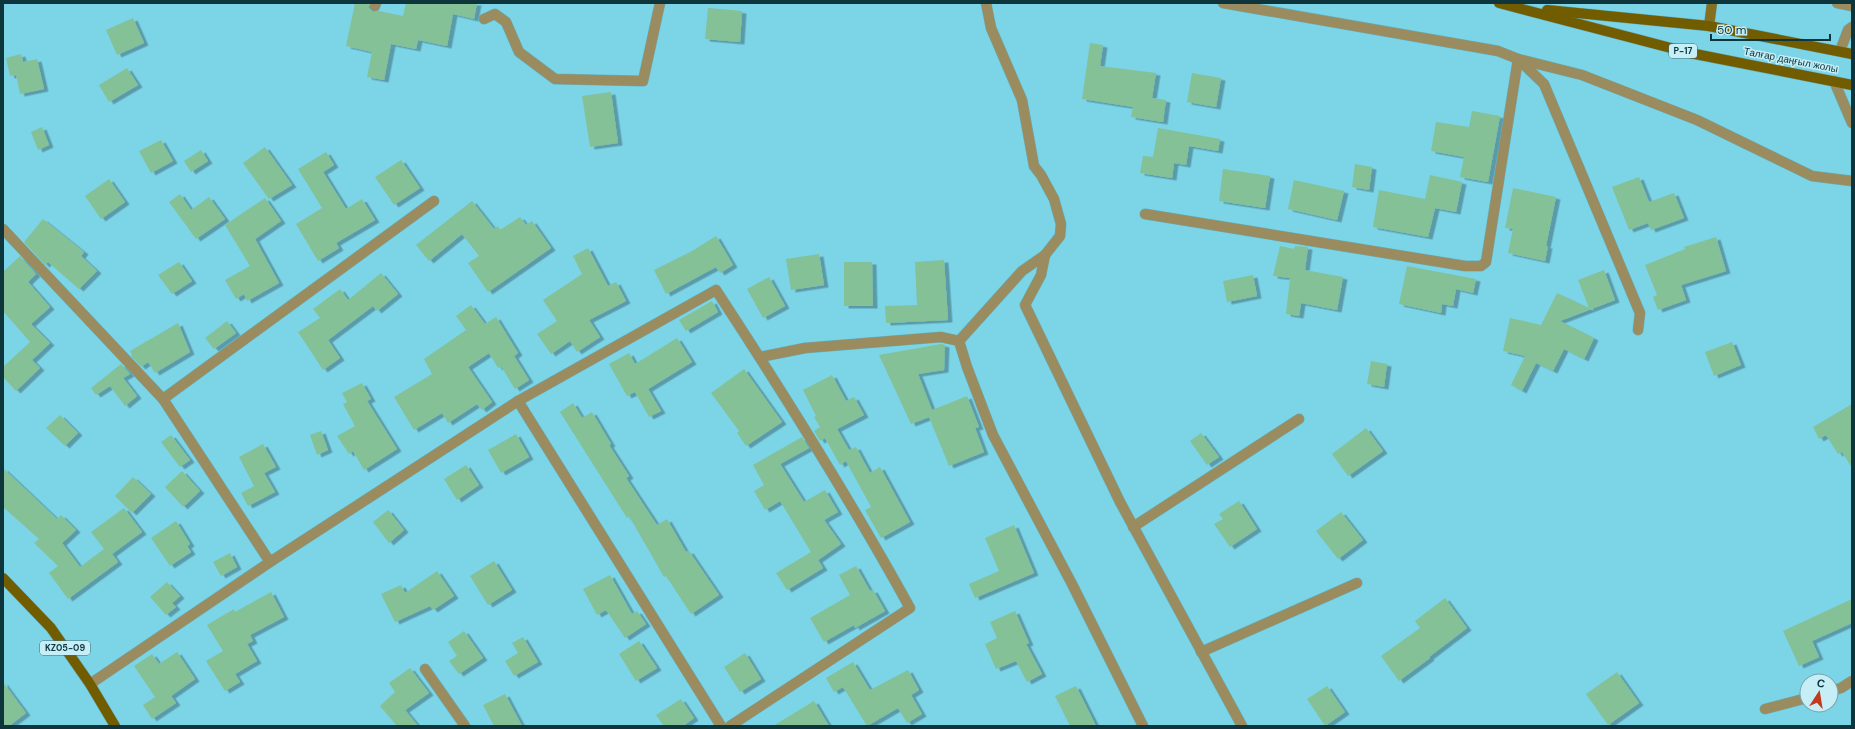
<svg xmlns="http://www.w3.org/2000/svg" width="1855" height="729" font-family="'DM Sans',sans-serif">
	<defs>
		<filter id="shadow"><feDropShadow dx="4.5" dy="2.5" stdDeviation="0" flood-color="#0004"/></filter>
	</defs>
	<rect width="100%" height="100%" fill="#7cd4e7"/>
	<!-- building -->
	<g fill="#84c196" filter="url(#shadow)">
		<path d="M355,3H369V8L373,12L379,11L403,16L406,3H477L474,19L453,14L447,46L418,40L416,49L391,44L384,80L367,77L372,52L346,46Z"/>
		<path d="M708,8L742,11L740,42L705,39Z"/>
		<path d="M133,18L144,43L117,55L106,30Z"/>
		<path d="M1090,43L1103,45L1100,66L1156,73L1152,98L1166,100L1163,122L1131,117L1133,107L1082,99Z"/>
		<path d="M21,54L23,62L37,59L44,89L20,94L16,75L10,76L6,58Z"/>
		<path d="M127,68L138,85L109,102L99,85Z"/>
		<path d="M1192,73L1221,78L1216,107L1187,102Z"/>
		<path d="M611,92L618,143L590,147L582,96Z"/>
		<path d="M1472,111L1500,116L1488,182L1460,177L1464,157L1431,151L1436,122L1469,127Z"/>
		<path d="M42,127L49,145L38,150L31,132Z"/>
		<path d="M1158,128L1220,139L1218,151L1189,146L1186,165L1174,163L1172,178L1140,173L1143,156L1153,157Z"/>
		<path d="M161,140L173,161L151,173L139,151Z"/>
		<path d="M265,147L292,185L269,199L243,163Z"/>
		<path d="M201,150L208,161L191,172L184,161Z"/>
		<path d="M326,152L334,165L323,172L346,209L362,199L375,220L336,243L339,248L318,261L296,224L322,208L298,169Z"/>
		<path d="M401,160L420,188L394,205L375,177Z"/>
		<path d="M1355,164L1372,167L1369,190L1352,187Z"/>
		<path d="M1223,169L1270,176L1265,208L1219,201Z"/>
		<path d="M1430,175L1462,182L1456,212L1435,208L1428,237L1373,227L1379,190L1425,199Z"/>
		<path d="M1639,177L1649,202L1674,193L1684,218L1651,230L1648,223L1629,230L1612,187Z"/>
		<path d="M109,179L125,202L101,219L85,196Z"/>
		<path d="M1294,180L1344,191L1337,220L1288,209Z"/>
		<path d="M1513,188L1556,197L1546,246H1548L1545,261L1508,253L1513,229L1505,228Z"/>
		<path d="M180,194L191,210L209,197L225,219L196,239L169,202Z"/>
		<path d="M265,198L281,221L255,239L279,283L247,301L244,294L236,299L225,280L250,266L225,225Z"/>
		<path d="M472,201L494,229L498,226L500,230L520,217L526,225L532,221L551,248L488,292L468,263L479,256L462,234L429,261L416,245Z"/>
		<path d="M43,219L84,252L81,256L97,271L79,289L48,262L45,265L24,242Z"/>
		<path d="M716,236L733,265L720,273L716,267L666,294L654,270L692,251Z"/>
		<path d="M1716,237L1726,271L1681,285L1686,300L1658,310L1653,297L1657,295L1645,265L1685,249L1684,247Z"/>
		<path d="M1280,246L1294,249L1295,246L1308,247L1305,270L1343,277L1337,310L1301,303L1299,316L1286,314L1290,278L1273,276Z"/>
		<path d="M588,248L608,286L616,282L626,301L589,320L600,337L577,352L570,341L551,354L537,334L557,321L543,300L582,274L573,256Z"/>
		<path d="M819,254L824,285L791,290L786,259Z"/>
		<path d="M20,256L36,274L28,282L50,307L31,324L50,343L32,360L40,368L16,391L3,377V367L30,342L3,311V272Z"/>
		<path d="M944,260L948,320L886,323L885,306L917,305L915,262Z"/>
		<path d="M179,262L192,281L172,294L158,275Z"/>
		<path d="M844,262H872L873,306H844Z"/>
		<path d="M1407,266L1476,279L1473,293L1456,289L1453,306L1442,304L1441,313L1399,304Z"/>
		<path d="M1604,270L1615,300L1560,321L1594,338L1584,359L1564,349L1553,371L1536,363L1522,391L1511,385L1525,356L1503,351L1510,318L1541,325L1557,293L1589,308L1578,280Z"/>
		<path d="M381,273L398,294L377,311L373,306L328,340L340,358L323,370L298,332L320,318L313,309L340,289L348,300Z"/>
		<path d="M1253,275L1257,296L1227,302L1223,281Z"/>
		<path d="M769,277L785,306L763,318L747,289Z"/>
		<path d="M712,301L718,312L686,331L679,320Z"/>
		<path d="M471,305L485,324L496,317L518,353L514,356L529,380L515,389L501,366L498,368L489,353L468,367L492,402L482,410L477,404L448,423L442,413L414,430L394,397L432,374L424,359L466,330L456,316Z"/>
		<path d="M227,321L236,333L214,349L205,338Z"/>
		<path d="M178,323L190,352L155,373L148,362L141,367L131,356L132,355L130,351Z"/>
		<path d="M677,338L692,362L648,389L661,411L649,417L635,392L627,396L609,364L629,353L635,364Z"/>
		<path d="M1732,342L1741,365L1714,376L1705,352Z"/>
		<path d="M941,344L945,345L944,370L918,374L932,410L967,396L979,427L975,428L984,452L949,466L929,417L911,424L879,355Z"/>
		<path d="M1371,361L1387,364L1384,387L1367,384Z"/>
		<path d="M121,364L130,374L123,378L137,396L125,406L110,386L96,395L91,388Z"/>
		<path d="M744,369L782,422L746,446L737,433L739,431L711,393Z"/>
		<path d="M832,375L846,401L854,397L864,415L837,429L849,450L856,447L870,473L880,467L910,522L881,538L865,510L871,507L846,461L840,465L825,438L820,441L814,431L820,427L814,417L816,416L803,390Z"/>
		<path d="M362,383L371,399L367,401L397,449L364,470L353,451L349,454L337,436L355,426L343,404L347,402L342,393Z"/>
		<path d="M573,403L582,418L592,412L611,444L609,445L629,476L626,478L657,525L667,519L686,552L689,551L719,595L691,614L666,576L664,577L629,516L627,518L560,412Z"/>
		<path d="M1852,404V468L1842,452L1838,454L1826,435L1819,439L1813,427Z"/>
		<path d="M60,415L78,433L65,446L46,428Z"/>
		<path d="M1366,428L1383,451L1348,476L1332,454Z"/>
		<path d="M321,431L328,450L317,455L310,435Z"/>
		<path d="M1201,433L1219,457L1207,465L1190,441Z"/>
		<path d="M516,434L529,457L501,473L488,450Z"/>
		<path d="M171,435L190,460L180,467L161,442Z"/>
		<path d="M802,437L809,448L780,464L804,502L825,490L838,512L824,520L841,544L818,560L823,568L787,590L776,573L811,552L780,501L765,510L754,491L764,485L753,465Z"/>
		<path d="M263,444L276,467L264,473L275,492L248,506L241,493L254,486L239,457Z"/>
		<path d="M466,465L479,485L457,500L444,479Z"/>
		<path d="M3,468L57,519L61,515L76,530L62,543L80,567L104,549L91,532L124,508L142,532L112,554L118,562L68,599L49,573L58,566L34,543L39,539L3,507Z"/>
		<path d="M182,471L200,491L183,507L165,487Z"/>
		<path d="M133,477L151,494L132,513L115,496Z"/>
		<path d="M1239,501L1257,529L1230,547L1214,524L1223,519L1219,514Z"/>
		<path d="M388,510L404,530L389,543L373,522Z"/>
		<path d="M1341,512L1363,540L1338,559L1316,531Z"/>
		<path d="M176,521L190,544L187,546L191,552L170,566L151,538Z"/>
		<path d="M1014,525L1034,573L975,598L969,584L999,571L985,538Z"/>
		<path d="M230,553L237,567L221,576L213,562Z"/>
		<path d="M494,561L512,590L488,605L470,576Z"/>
		<path d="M856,566L870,591L873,590L885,611L855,628L854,625L824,642L810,618L850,595L839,575Z"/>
		<path d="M437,571L454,596L433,610L430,606L395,622L381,594L401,585L405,593Z"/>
		<path d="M610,575L632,614L637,611L646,624L625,638L606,610L597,615L583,589Z"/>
		<path d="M167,582L180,596L172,603L176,607L166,615L150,597Z"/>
		<path d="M271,592L284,617L250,635L253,641L247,644L257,661L235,674L240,682L225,691L206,661L223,651L207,625L234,609L235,612Z"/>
		<path d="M1445,598L1467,628L1429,657L1430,658L1399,681L1381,656L1420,628L1415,621Z"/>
		<path d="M1852,599V623L1812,641L1819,657L1799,666L1783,631Z"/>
		<path d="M1015,611L1029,643L1026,644L1042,674L1027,682L1016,661L996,669L985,644L997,638L990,622Z"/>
		<path d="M464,631L483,658L459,674L449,661L457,656L448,642Z"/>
		<path d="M523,637L538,662L514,676L505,661L518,653L512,643Z"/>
		<path d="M639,641L657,668L636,681L619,654Z"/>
		<path d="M177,652L195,679L171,696L176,703L152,719L143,705L155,697L134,666L152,654L159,664Z"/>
		<path d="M745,653L761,679L740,692L724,667Z"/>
		<path d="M853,662L870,690L908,670L919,690L911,695L922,714L907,723L898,708L867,726L843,687L834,692L826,678Z"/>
		<path d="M410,668L429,693L405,710L418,726H397L380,706L395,692L389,683Z"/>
		<path d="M1617,672L1639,703L1608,725L1586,694Z"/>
		<path d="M3,682L26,713L9,726H3Z"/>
		<path d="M1076,686L1096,726H1070L1055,696Z"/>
		<path d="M1327,686L1345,712L1325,726L1307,699Z"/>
		<path d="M505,694L522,726H494L483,705Z"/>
		<path d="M681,699L694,718L683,726H664L656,715Z"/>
		<path d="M814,701L829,726H773Z"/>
	</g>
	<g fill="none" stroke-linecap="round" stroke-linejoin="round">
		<!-- street casing -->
		<g stroke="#64b1c1" stroke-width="11">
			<g id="street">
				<path d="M1223,3L1498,51L1518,59L1582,75L1697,120L1812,176L1852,181"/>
				<path d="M1837,3L1852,6"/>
				<path d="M375,6L376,3"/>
				<path d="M484,19L495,14L506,22L519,52L555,79L643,81L660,3"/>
				<path d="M1840,51L1848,30L1852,27"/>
				<path d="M1518,59L1544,84L1640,313L1638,330"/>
				<path d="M1834,81L1852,123"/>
				<path d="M1145,214L1465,266H1481L1486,262L1518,59"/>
				<path d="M3,229L163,399L270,562"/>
				<path d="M1045,255L1041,275L1025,305L1120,502L1242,726"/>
				<path d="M959,341L1022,271L1045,255L1060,236L1061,224L1054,199L1041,175L1034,166L1022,100L991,28L986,3"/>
				<path d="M760,357L805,348L941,337L959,341L967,367L993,435L1072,584L1143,726"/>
				<path d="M163,399L434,201"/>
				<path d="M518,401L721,726"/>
				<path d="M1133,527L1299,419"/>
				<path d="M1201,652L1357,583"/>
				<path d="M425,669L465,726"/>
				<path d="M90,684L270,562L518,401L716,290C784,394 850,499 910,608L730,726"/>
				<path d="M1831,691L1841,688L1852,681"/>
				<path d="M1765,709L1807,698"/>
			</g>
		</g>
		<!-- secondary casing -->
		<g stroke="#64b1c1" stroke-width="11">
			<path id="secondary" d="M1709,26L1712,3"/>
		</g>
		<!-- primary casing -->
		<g stroke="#64b1c1" stroke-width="11">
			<g id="primary">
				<path d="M1499,3L1690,53L1852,85"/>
				<path d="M1547,10L1709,26L1852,54"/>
				<path d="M3,578L51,628L90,684L115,726"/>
			</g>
		</g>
		<!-- street -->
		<use href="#street" stroke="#9a8c5e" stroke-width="10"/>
		<!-- secondary -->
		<use href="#secondary" stroke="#856f21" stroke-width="10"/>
		<!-- primary -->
		<use href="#primary" stroke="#715c00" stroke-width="10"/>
	</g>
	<g text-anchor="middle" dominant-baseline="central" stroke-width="3" stroke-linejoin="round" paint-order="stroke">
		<!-- shield labels -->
		<g fill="#c5eef7" stroke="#456c74" stroke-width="1">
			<rect x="1669" y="44" width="28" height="14" rx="3"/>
			<rect x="40" y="641" width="50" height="14" rx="3"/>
		</g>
		<g font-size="9" font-weight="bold" fill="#0e353c">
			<text x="1683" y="51">P-17</text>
			<text x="65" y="648">KZ05-09</text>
		</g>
		<!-- street labels -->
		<g font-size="10" fill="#0e353c" stroke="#c5eef7">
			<text transform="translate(1791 60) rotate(11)">Талғар даңғыл жолы</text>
		</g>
	</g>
	<!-- border -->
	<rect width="1855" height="729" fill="none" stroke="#0e353c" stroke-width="8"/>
	<!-- north arrow -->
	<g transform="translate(1819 693) rotate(12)"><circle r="19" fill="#c5eef7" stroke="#7ca4ac"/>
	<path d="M0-3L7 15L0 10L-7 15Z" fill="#c4391e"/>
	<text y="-6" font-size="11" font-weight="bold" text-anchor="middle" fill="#0e353c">С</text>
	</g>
	<!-- scale -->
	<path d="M1711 34v6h119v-6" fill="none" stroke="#0e353c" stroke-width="2"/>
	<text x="1717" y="34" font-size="12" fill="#0e353c" stroke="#c5eef7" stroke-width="3" paint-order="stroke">50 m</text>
</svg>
